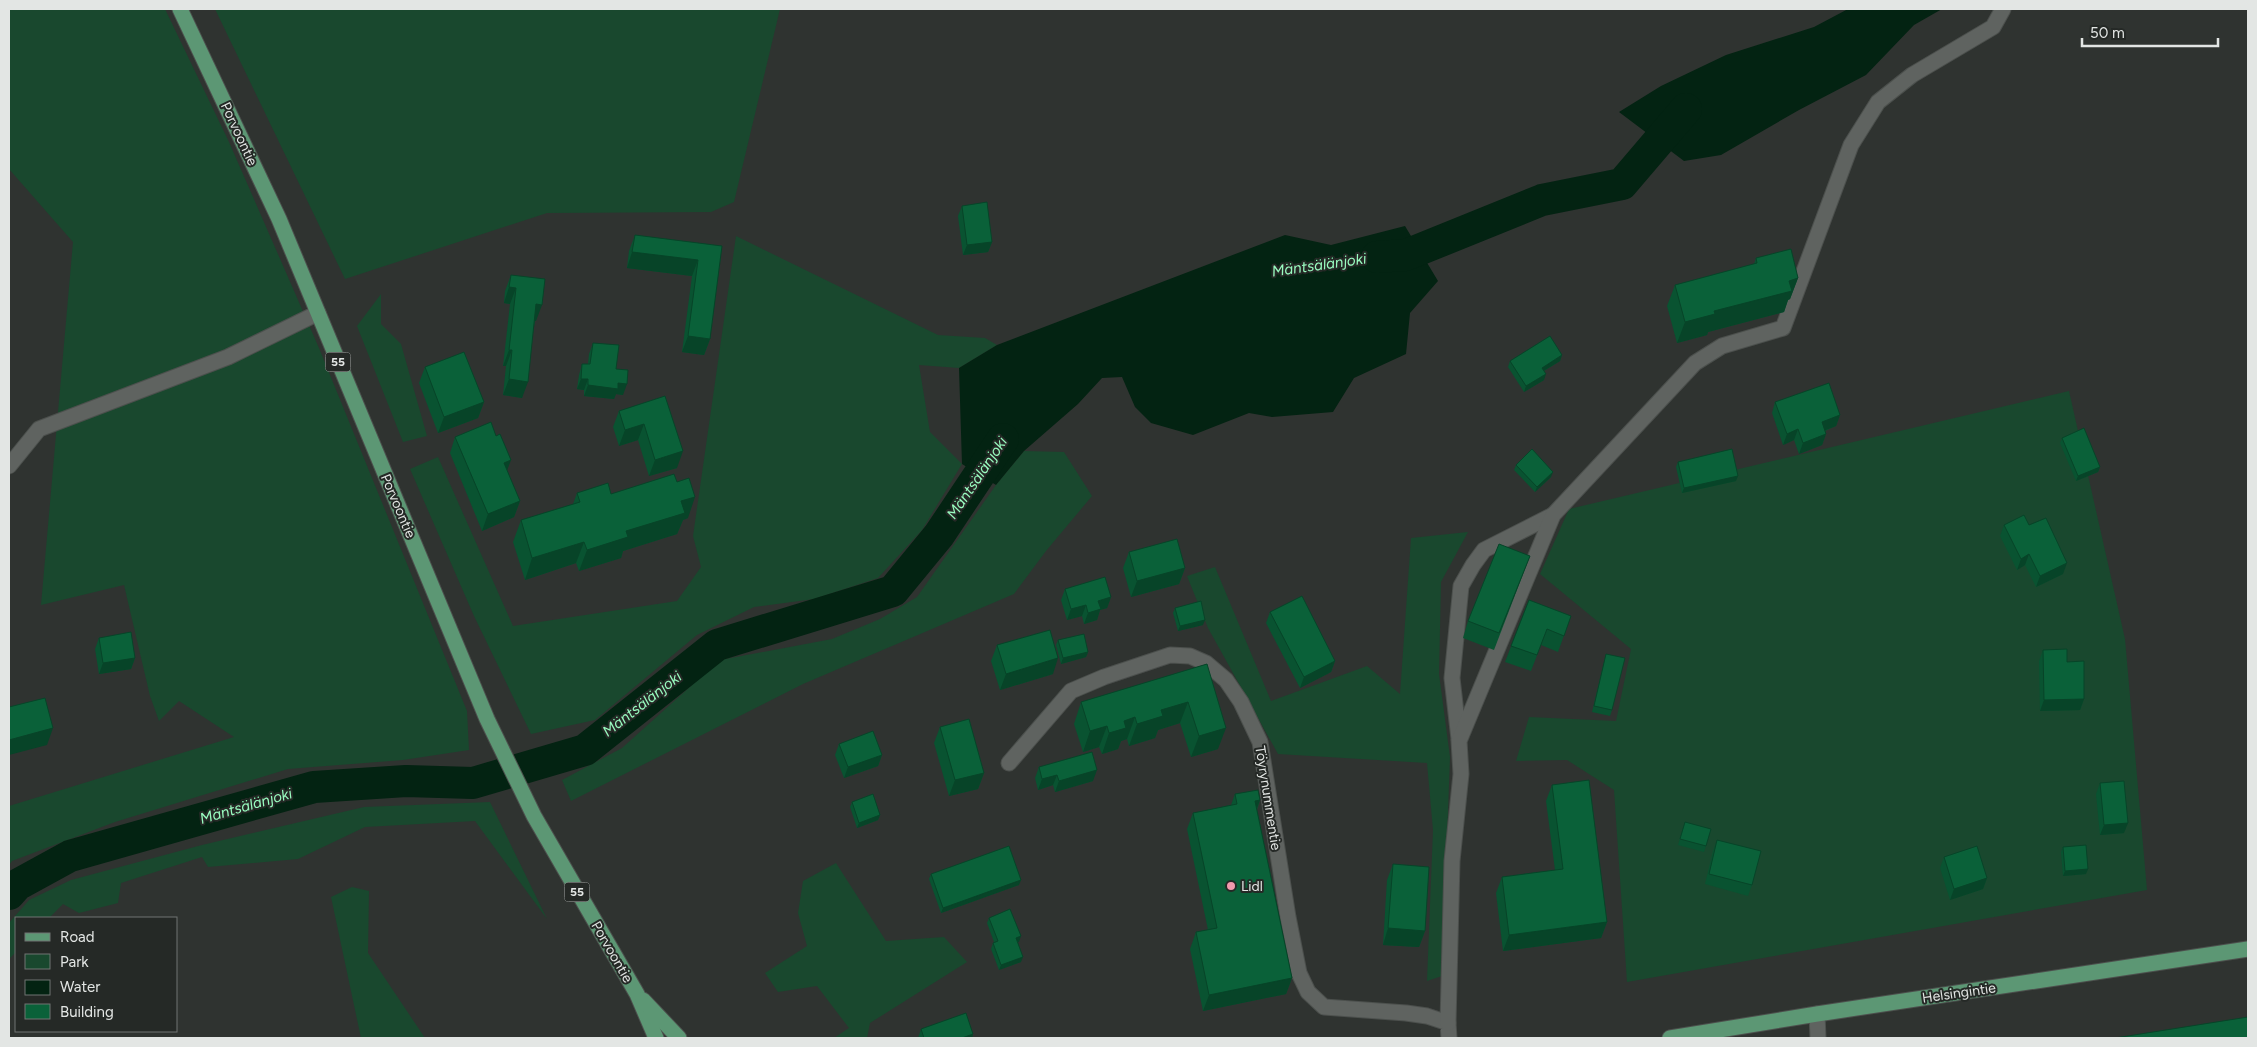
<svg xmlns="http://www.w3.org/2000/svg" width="2257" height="1047" font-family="Figtree,sans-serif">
	<rect width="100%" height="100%" fill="#2f3330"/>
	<!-- green -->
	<g fill="#19482e">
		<path d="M9,9H165L229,142L319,348L467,711L469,750L403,760L288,769L115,822L12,861L9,865V806L234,737L179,701L159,721L150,696L124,585L41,605L73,242L9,169Z"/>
		<path d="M215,9H780L734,202L711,212L547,213L345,279Z"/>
		<path d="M736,236L938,335L985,338L997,345L959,368L919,365L930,432L962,464L922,530L878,578L814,599L754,607L697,635L595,720L531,734L474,616L410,469L438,457L513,626L677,601L701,567L693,536Z"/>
		<path d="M381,294V324L401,344L427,436L403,442L357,326Z"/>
		<path d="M2069,391L2125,639L2147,890L1627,982L1614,790L1567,760L1516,761L1529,717L1616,721L1631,649L1540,574L1569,509Z"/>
		<path d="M1024,451L1064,452L1092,496L1046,551L1014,594L803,684L571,801L562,780L622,748L720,660L832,639L880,619L917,597L996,485Z"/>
		<path d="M1468,532L1441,582L1439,674L1450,757L1442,976L1427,981L1433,830L1427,763L1278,754L1208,628L1187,576L1215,567L1271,701L1367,666L1400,694L1411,538Z"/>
		<path d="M490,802L547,919L475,821L365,827L298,859L208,867L202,857L121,883L118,903L79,913L63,904L49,918H16V952L9,959V923L29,900L71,880L202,845L364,807Z"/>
		<path d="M836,863L886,941L944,937L967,962L870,1023L867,1038H834L849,1028L817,986L778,992L765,973L807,946L798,913L803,881Z"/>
		<path d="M352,887L369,891L368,953L425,1038H361L331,897Z"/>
	</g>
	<!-- water -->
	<g fill="#032312">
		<path d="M1848,9H1942L1914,25L1866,75L1799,110L1721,155L1684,161L1619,112L1661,86L1726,55L1814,27Z"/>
		<path d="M1405,226L1438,281L1410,313L1406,354L1354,378L1333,412L1272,417L1249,413L1193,435L1151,423L1135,407L1122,377L1102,378L1078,404L1024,451L996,485L962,464L959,368L997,345L1285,235L1331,245Z"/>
	</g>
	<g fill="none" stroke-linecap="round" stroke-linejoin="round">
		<!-- river -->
		<g stroke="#032312" stroke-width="32">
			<path d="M1377,257L1406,255L1542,200L1622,184L1686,109"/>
			<path d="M9,894L17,885L70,856L314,787L406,781L473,783L585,750L717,645L893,591L939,535L1003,439"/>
		</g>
		<!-- minor casing -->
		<g stroke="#4c504d" stroke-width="17">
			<g id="minor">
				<path d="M9,466L39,429L228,357L318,313"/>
				<path d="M1459,739L1452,678L1461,586L1473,565L1484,550L1553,515"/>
				<path d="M1009,763L1071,691L1104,677L1170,655L1190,656L1206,663L1226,680L1241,702L1260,742L1288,917L1299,973L1308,992L1324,1007L1406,1013L1427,1016L1448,1023L1449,1038"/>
				<path d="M1817,1014L1818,1038"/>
				<path d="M1448,1023L1452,861L1461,774L1459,741L1553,515L1695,363L1722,346L1783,328L1851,145L1878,102L1912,75L1993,27L2003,9"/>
			</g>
		</g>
		<!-- major casing -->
		<g stroke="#4c504d" stroke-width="17">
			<g id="major">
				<path d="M180,9L279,219L487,719L534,816L637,994L656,1038"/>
				<path d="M643,1000L679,1038"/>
				<path d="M1670,1038L1817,1014L2248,949"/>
			</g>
		</g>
		<!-- minor -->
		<use href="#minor" stroke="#5f6360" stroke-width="15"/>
		<!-- major -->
		<use href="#major" stroke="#5c9774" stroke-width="15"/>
	</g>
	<!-- wall -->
	<g fill="#095331">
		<path d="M962,206L992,242L988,252L963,255L958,216Z"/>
		<path d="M635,235L722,246L710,339L704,355L682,352L692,276L627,268L629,251Z"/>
		<path d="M1756,258L1798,278L1790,299L1788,300L1784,312L1708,332L1707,335L1677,343L1667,306L1675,285L1754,264Z"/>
		<path d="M511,275L536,321H535L522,398L503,395L506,366H503L510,304L504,303L505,291Z"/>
		<path d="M593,343L616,369L623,395L616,394L614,399L584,396V390L577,389L579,375L582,364H588L589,354Z"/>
		<path d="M1562,355L1560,361L1544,371V380L1524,392L1508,367L1510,361Z"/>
		<path d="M425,367L484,402L478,418L438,433L419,383Z"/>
		<path d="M665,396L677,468L649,476L638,440L619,446L613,427L619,411Z"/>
		<path d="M1775,402L1840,415L1836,426L1825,431L1826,434L1822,445L1799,454L1794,440L1783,445L1772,413Z"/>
		<path d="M455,437L520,501L514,517L482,531L450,453Z"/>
		<path d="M2062,438L2100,467L2098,472L2076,481L2060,443Z"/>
		<path d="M1678,462L1736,481L1682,493L1676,467Z"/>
		<path d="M1516,465L1551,477L1535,492L1514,470Z"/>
		<path d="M577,493L611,494L688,518L683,520L677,534L623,551L621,558L579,571L576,563L525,580L513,542L521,520L573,504Z"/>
		<path d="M2004,525H2029L2063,574L2036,587L2025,565L2017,570L2000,536Z"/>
		<path d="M1129,552L1185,568L1179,584L1131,597L1123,568Z"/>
		<path d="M1530,556L1494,650L1463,638L1468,621Z"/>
		<path d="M1065,589L1111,597L1107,608L1100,610L1097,620L1084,624L1082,616L1067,620L1061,600Z"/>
		<path d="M1529,600L1571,616L1558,652L1541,645L1531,671L1505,662Z"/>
		<path d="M1175,608L1203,625L1178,631L1173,613Z"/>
		<path d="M1270,612L1335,661L1331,672L1300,688L1266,623Z"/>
		<path d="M99,638L135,658L131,669L99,674L95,649Z"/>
		<path d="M1058,640L1088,652L1086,657L1061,664L1056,645Z"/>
		<path d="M997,645L1053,674L1000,690L991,661Z"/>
		<path d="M2043,650L2067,662L2084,699L2080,710L2040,711L2039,661Z"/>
		<path d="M1606,654L1612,710L1610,716L1592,712Z"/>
		<path d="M1207,664L1218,749L1191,757L1180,723L1158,730L1155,738L1129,746L1127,739L1121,741L1118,749L1102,754L1099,747L1083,752L1074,724L1081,702Z"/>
		<path d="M940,727L984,773L978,789L949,796L934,743Z"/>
		<path d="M839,744L882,755L878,766L844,778L835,755Z"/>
		<path d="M1039,767L1093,781L1055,792L1053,785L1038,790L1035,778Z"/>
		<path d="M2100,783L2124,833L2100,835L2096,794Z"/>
		<path d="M1552,785L1607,922L1601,938L1503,951L1496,893L1502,877L1555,870L1546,801Z"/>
		<path d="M1235,794L1260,800L1257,810L1292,978L1286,994L1203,1011L1190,949L1196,932L1208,930L1187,829L1193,813L1231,805Z"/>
		<path d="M852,802L880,815L878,820L857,828L850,807Z"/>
		<path d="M1685,822L1706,846L1704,852L1678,845Z"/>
		<path d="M1717,840L1752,885L1748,896L1705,884L1713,851Z"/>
		<path d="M2063,847L2086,874L2063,876L2061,852Z"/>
		<path d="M1944,857L1987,878L1983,889L1950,900L1940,868Z"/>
		<path d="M1393,864L1425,931L1419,947L1383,945L1387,880Z"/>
		<path d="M931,874L1019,885L941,913L929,879Z"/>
		<path d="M989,918L1019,942H1017L1021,962L999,970L991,949L993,943L994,942L987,923Z"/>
		<path d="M921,1029L973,1034L972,1038H918Z"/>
	</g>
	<!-- shaded-wall -->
	<g fill="#074428">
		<path d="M992,242L988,252L963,255L967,245Z"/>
		<path d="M632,252L698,260L692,276L627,268Z"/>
		<path d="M1798,278L1790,299L1788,300L1784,312L1708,332L1707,335L1677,343L1685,322L1714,311L1789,281Z"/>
		<path d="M509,287L516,288L510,304L504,303Z"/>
		<path d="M536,304L542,305L536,321H531Z"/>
		<path d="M688,336L710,339L704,355L682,352Z"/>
		<path d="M509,350H512L506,366H503Z"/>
		<path d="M1562,355L1560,361L1540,373L1542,368Z"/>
		<path d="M1546,374L1544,380L1524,392L1526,386Z"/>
		<path d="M509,379L528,382L522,398L503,395Z"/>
		<path d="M581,379H588L584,390L577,389Z"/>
		<path d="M618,383L627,384L623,395L616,394L614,399L584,396L588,385Z"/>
		<path d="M484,402L478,418L438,433L444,417Z"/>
		<path d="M1840,415L1836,426L1818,433L1822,422Z"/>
		<path d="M644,424L638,440L619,446L625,430Z"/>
		<path d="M1798,429L1794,440L1783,445L1787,434Z"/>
		<path d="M1826,434L1822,445L1799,454L1803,443Z"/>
		<path d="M683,451L677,468L649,476L655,460Z"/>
		<path d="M511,460L505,476L504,463Z"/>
		<path d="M2100,467L2098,472L2076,481L2078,476Z"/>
		<path d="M1553,472L1551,477L1535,492L1537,487Z"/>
		<path d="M1738,476L1736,481L1682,493L1684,488Z"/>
		<path d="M695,497L688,518L683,520L677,534L623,551L621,558L579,571L587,550L681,501Z"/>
		<path d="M520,501L514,517L482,531L488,514Z"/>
		<path d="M584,542L576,563L525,580L532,558Z"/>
		<path d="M2029,554L2025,565L2017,570L2021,559Z"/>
		<path d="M2067,563L2063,574L2036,587L2040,576Z"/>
		<path d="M1185,568L1179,584L1131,597L1137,581Z"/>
		<path d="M1111,597L1107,608L1100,610L1097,620L1084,624L1088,613L1098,601Z"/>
		<path d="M1086,605L1082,616L1067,620L1071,609Z"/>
		<path d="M1205,620L1203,625L1178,631L1180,626Z"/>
		<path d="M1088,652L1086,657L1061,664L1063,658Z"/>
		<path d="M135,658L131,669L99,674L103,663Z"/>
		<path d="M1058,658L1053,674L1000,690L1006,674Z"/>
		<path d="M1335,661L1331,672L1300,688L1304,677Z"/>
		<path d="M2084,699L2080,710L2040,711L2044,700Z"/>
		<path d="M1188,702L1180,723L1158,730L1155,738L1129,746L1137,724L1161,710Z"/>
		<path d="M1135,717L1127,739L1121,741L1118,749L1102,754L1109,733L1124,721Z"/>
		<path d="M1107,726L1099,747L1083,752L1090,731Z"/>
		<path d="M53,728L47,745L9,755V740Z"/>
		<path d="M1226,728L1218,749L1191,757L1199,736Z"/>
		<path d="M882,755L878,766L844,778L848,767Z"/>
		<path d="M1097,770L1093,781L1055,792L1059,781Z"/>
		<path d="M984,773L978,789L949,796L955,780Z"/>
		<path d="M1057,775L1053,785L1038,790L1042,779Z"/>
		<path d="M1260,800L1254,816L1255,801Z"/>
		<path d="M880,815L878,820L857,828L859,823Z"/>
		<path d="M2128,823L2124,833L2100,835L2104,825Z"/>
		<path d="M2088,869L2086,874L2063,876L2065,871Z"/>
		<path d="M1987,878L1983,889L1950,900L1954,889Z"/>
		<path d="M1021,880L1019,885L941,913L943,908Z"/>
		<path d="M1607,922L1601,938L1503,951L1509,935Z"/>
		<path d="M1388,928L1425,931L1419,947L1383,945Z"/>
		<path d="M1021,936L1019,942L1014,943L1016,938Z"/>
		<path d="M1023,957L1021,962L999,970L1001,965Z"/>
		<path d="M1292,978L1286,994L1203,1011L1209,995Z"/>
		<path d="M973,1034L972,1038H962Z"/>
	</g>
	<!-- building -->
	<g fill="#0a6139" stroke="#074428">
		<path d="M987,202L992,242L967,245L962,206Z"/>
		<path d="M635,235L722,246L710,339L688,336L698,260L632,252Z"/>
		<path d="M1791,249L1798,278L1789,281L1792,291L1714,311L1715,314L1685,322L1675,285L1757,263L1756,258Z"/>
		<path d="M511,275L545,279L542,305L536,304L528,382L509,379L512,350H509L516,288L509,287Z"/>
		<path d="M1550,336L1562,355L1542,368L1546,374L1526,386L1510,361Z"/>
		<path d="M593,343L619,345L616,369L628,370L627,384L618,383V389L588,385V379H581L582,364H590Z"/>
		<path d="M464,352L484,402L444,417L425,367Z"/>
		<path d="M1829,383L1840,415L1822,422L1826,434L1803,443L1798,429L1787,434L1775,402Z"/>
		<path d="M665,396L683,451L655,460L644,424L625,430L619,411Z"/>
		<path d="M491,422L496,436L500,434L511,460L504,463L520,501L488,514L455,437Z"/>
		<path d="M2084,428L2100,467L2078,476L2062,438Z"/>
		<path d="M1532,449L1553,472L1537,487L1516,465Z"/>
		<path d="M1732,449L1738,476L1684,488L1678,462Z"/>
		<path d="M674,474L677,482L689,478L695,497L681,501L685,513L626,531L628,537L587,550L584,542L532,558L521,520L580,502L577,493L608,483L611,494Z"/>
		<path d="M2024,515L2029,525L2046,518L2067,563L2040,576L2029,554L2021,559L2004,525Z"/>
		<path d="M1177,539L1185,568L1137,581L1129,552Z"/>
		<path d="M1499,544L1530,556L1499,633L1468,621Z"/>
		<path d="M1105,577L1111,597L1098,601L1101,609L1088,613L1086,605L1071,609L1065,589Z"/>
		<path d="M1302,596L1335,661L1304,677L1270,612Z"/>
		<path d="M1529,600L1571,616L1564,636L1547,629L1537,655L1511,646Z"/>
		<path d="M1201,601L1205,620L1180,626L1175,608Z"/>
		<path d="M1050,630L1058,658L1006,674L997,645Z"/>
		<path d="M131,632L135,658L103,663L99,638Z"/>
		<path d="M1084,634L1088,652L1063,658L1058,640Z"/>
		<path d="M2067,649V662L2084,661V699L2044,700L2043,650Z"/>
		<path d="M1606,654L1625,658L1612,710L1594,706Z"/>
		<path d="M1207,664L1226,728L1199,736L1188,702L1161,710L1163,716L1137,724L1135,717L1124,721L1126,728L1109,733L1107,726L1090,731L1081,702Z"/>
		<path d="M45,698L53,728L9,740V707Z"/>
		<path d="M969,719L984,773L955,780L940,727Z"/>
		<path d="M873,731L882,755L848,767L839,744Z"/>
		<path d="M1092,752L1097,770L1059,781L1057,775L1042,779L1039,767Z"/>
		<path d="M1589,780L1607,922L1509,935L1502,877L1563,869L1552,785Z"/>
		<path d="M2124,781L2128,823L2104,825L2100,783Z"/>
		<path d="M1258,790L1260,800L1255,801L1292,978L1209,995L1196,932L1217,928L1193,813L1237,804L1235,794Z"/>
		<path d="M873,794L880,815L859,823L852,802Z"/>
		<path d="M1685,822L1711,829L1706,846L1680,839Z"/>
		<path d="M1717,840L1761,851L1752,885L1709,874Z"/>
		<path d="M2086,845L2088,869L2065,871L2063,847Z"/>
		<path d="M1009,846L1021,880L943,908L931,874Z"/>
		<path d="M1977,846L1987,878L1954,889L1944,857Z"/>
		<path d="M1393,864L1429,867L1425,931L1388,928Z"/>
		<path d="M1010,909L1021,936L1016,938L1023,957L1001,965L993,943L998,941L989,918Z"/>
		<path d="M966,1013L973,1034L962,1038H924L921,1029Z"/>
		<path d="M2248,1017V1038H2115Z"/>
	</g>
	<!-- markers -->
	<circle fill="#f29aad" stroke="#252926" stroke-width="2" cx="1231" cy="886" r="5"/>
	<g text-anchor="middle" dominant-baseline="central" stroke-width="4" stroke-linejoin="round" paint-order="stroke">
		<!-- shield labels -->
		<g fill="#252926" stroke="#aaadab" stroke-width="1">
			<rect x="325.5" y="352.5" width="25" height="19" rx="4"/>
			<rect x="564.5" y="882.5" width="25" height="19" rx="4"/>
		</g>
		<g font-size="12" font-weight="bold" fill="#e3e6e4">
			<text x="338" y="362">55</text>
			<text x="577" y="892">55</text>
		</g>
		<!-- street labels -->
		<g font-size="14" fill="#e3e6e4" stroke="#252926">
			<text transform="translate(239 134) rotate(65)">Porvoontie</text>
			<text transform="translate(398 506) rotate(67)">Porvoontie</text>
			<text transform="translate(1268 798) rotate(81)">Töyrynummentie</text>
			<text transform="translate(612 952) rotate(60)">Porvoontie</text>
			<text transform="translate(1959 993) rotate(-8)">Helsingintie</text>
		</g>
		<!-- poi labels -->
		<g font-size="14" fill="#e3e6e4" stroke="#252926" text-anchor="start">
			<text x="1241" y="886">Lidl</text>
		</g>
		<!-- water labels -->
		<g font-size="15" font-style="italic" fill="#99fcc0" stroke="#252926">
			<text transform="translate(1319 265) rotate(-8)">Mäntsälänjoki</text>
			<text transform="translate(977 478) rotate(-56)">Mäntsälänjoki</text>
			<text transform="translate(642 704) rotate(-38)">Mäntsälänjoki</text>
			<text transform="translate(246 806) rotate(-16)">Mäntsälänjoki</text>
		</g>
	</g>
	<!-- border -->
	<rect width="2257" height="1047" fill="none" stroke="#e3e6e4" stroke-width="20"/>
	<!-- legend -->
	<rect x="15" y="917" width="162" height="115" fill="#252926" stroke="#717572"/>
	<rect x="25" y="933" width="25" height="8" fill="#5c9774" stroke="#717572"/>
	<text x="60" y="942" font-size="15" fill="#e3e6e4">Road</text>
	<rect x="25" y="954" width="25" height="15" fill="#19482e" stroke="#717572"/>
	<text x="60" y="967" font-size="15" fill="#e3e6e4">Park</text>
	<rect x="25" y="980" width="25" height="15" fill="#032312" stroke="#717572"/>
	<text x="60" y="992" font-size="15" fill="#e3e6e4">Water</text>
	<rect x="25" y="1004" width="25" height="15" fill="#0a6139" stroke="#717572"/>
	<text x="60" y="1017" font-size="15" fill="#e3e6e4">Building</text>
	<!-- scale -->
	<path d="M2082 38v8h136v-8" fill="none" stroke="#e3e6e4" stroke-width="2.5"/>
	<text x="2090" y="38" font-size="15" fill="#e3e6e4" stroke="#252926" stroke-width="4" paint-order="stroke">50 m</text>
</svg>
